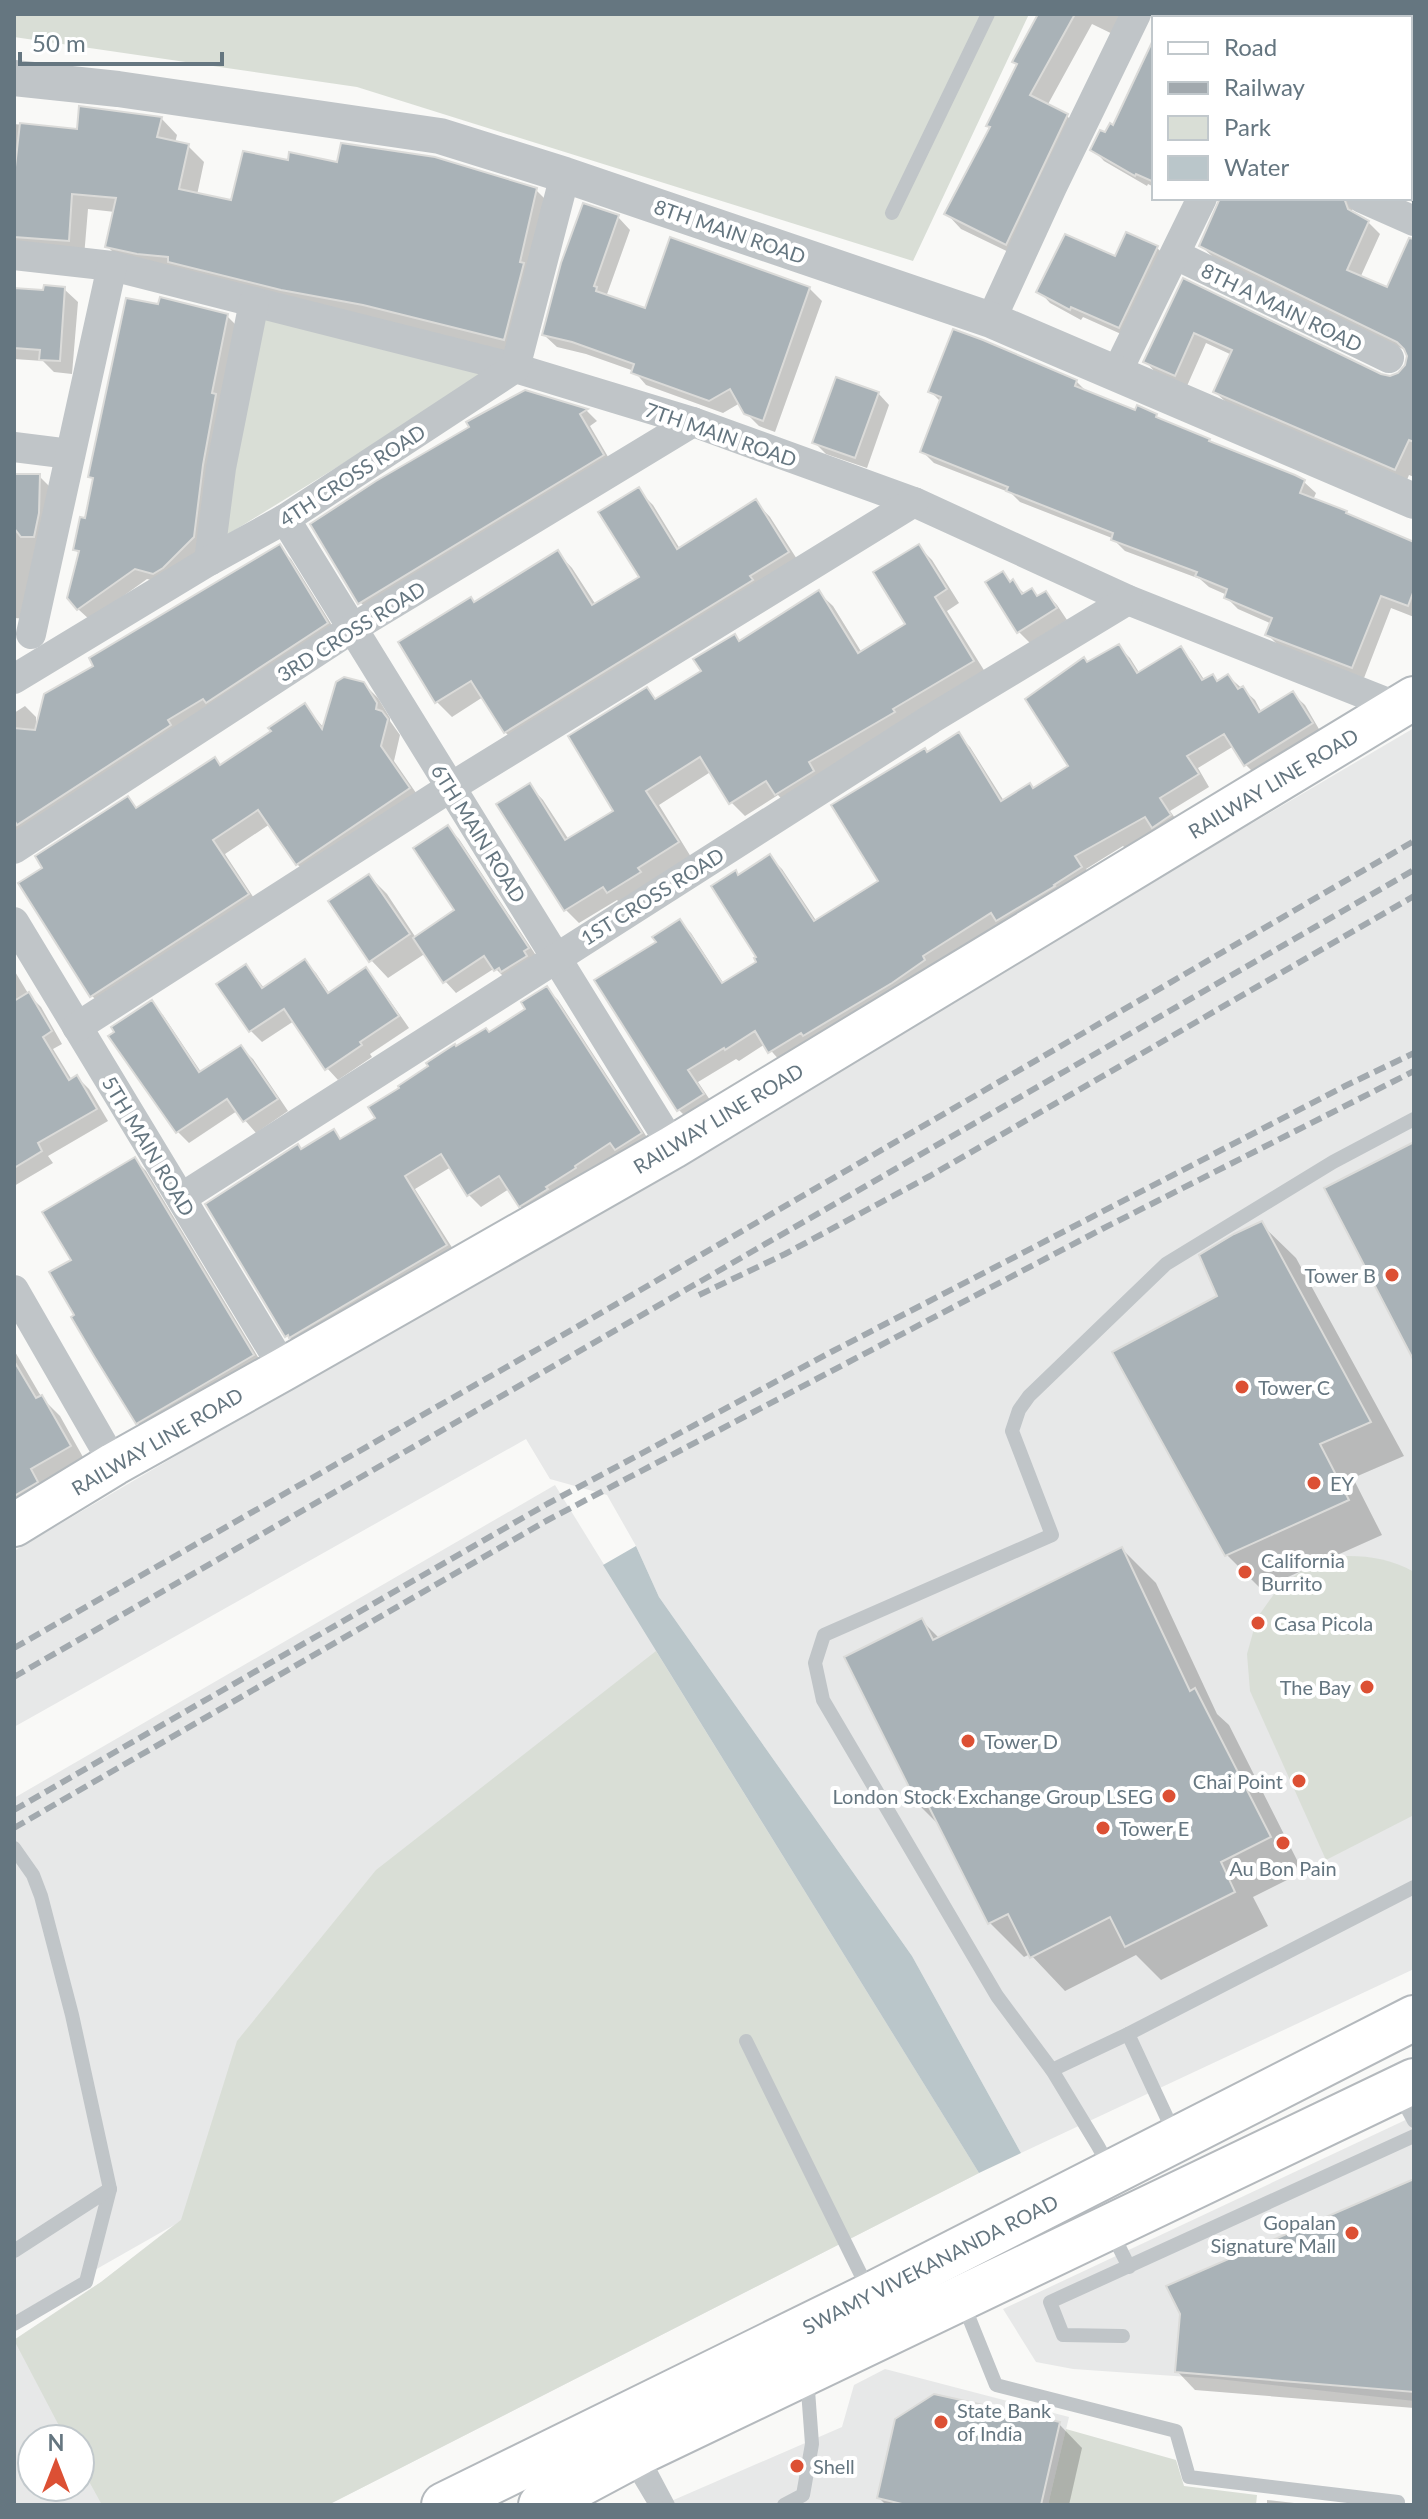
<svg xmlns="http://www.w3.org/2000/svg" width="1428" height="2519" font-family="Lato,sans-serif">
	<rect width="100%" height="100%" fill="#f9f9f7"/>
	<!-- built -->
	<g fill="#e7e8e8" fill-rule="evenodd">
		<path d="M1414,728V1969L1021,2153L912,1956L659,1597L636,1546L607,1495L550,1479L526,1439L14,1727V1551Z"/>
		<path d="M555,1485L979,2173L328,2505H14V2340L101,2282L174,2225L14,2316V1798ZM32,2439H80V2487H32Z"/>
		<path d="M1414,2116V2401L1218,2379L1073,2369L1036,2362L1003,2309Z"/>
		<path d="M885,2369L1069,2417L1048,2505H662L842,2427L854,2385Z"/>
	</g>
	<!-- green -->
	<g fill="#d9ded6">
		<path d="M14,14H1029L913,261L357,87L14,37Z"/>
		<path d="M265,316L490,373L222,538Z"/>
		<path d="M1348,1556C1372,1556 1393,1560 1414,1572V1815L1326,1860L1250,1691L1247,1654L1257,1618L1279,1587L1310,1565L1328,1559Z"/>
		<path d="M656,1651L979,2173L328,2505H102L80,2465V2439H66L14,2340L101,2282L181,2220L237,2041L376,1870Z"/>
		<path d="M1066,2429L1176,2460L1184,2486L1257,2495L1256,2505H1048Z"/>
	</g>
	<!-- water -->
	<path fill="#bac6ca" d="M636,1546L659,1597L912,1956L1021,2153L979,2173L603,1565Z"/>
	<!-- shadow -->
	<g fill="#0003">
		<path d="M1041,14H1140L1125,40L1092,24L1047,106L1066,115L1081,130L1021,258L961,229L947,214L992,128L1018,65L1014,61Z"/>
		<path d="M1177,14H1218L1222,18H1176Z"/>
		<path d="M1311,14H1414V78L1410,81V18H1309Z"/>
		<path d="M1154,69V187L1148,184L1147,186L1104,161L1093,149L1114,128Z"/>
		<path d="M1410,103L1414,104V204L1408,198H1410Z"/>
		<path d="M161,118L177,135L175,143L188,146L204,162L197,195L233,202L289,163L338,165L536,190L552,206L520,355L124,263L107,246L115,212L88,209L84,257L14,254V124L79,131Z"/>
		<path d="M1222,198H1358L1350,215L1368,222L1380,234L1360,278L1388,290L1414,240V477L1409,475L1407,480L1227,403L1215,392L1232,355L1206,343L1187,386L1157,374L1146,362L1184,281L1381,376L1390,378L1400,375L1407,367L1409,357L1407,351L1213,257L1201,246Z"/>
		<path d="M618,217L630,230L606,297L646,311L809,288L822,301L775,432L759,426L746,413L740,403L723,413L646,385L634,371L586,354L557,347L544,335Z"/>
		<path d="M1127,234L1157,248L1169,259L1130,338L1083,317L1081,320L1050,303L1039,291L1116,259Z"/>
		<path d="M64,289L78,302L72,374L54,372L43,361L14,359V290L45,292Z"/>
		<path d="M227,316L238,327L205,549L166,584L147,579L90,620L78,609L80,554L75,550L86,521L94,480L90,476Z"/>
		<path d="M1076,381L1089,394L1136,413L1156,416L1163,422L1304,482L1316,493L1313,500L1414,544V617L1391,608L1364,678L1279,646L1268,635L1272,624L1238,609L1226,597L1227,595L1209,587L1200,579L1125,551L1112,538L1020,502L1011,493L934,463L922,451L941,402L930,391Z"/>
		<path d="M525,392L587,411L597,421L590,426L614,467L372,614L360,602L472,428Z"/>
		<path d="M878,393L889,405L867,468L826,454L814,442Z"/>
		<path d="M14,475L39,476L51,488L30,619L14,618Z"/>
		<path d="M638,490L653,505L680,549L756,502L770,517L802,567L520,747L505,732L483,697L452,717L437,702L475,604L558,553L572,568L596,605L641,578Z"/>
		<path d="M279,547L291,559L338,635L14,848V713L25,706L36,717V727L96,666Z"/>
		<path d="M919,547L932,560L959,603L947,611L987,675L790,808L778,795L745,816L731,802L712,771L659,805L691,857L622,905L617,900L579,923L565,909L530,786L543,800L569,840L615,811L647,690L657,700L704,672L734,636L741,642L819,593L833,606L862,653L908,625Z"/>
		<path d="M1003,574L1025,594L1032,590L1039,598L1046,593L1057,605L1067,620L1030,643L1019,632Z"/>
		<path d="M1118,646L1130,658L1140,674L1180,649L1192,661L1205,681L1218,682L1228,676L1255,700L1262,713L1293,694L1305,705L1323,736L1258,777L1246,765L1234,746L1198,768L1209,787L1170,811L1182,828L1165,838L1156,829L1125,848L1123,846L1086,869L1093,880L782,1063L765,1044L739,1061L736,1059L698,1082L714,1106L691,1122L679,1110L597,981L659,943L679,921L691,933L724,984L759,962L739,877L770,857L782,869L817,922L881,881L927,754L958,735L970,747L1004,801L1033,790L1071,767L1088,664Z"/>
		<path d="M363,683L378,698L390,718V721L400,735L394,761L423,803L311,878L297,864L270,824L225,854L261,909L106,1009L92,996L21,884L45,868L128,799L138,809L214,759L222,767L273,732L305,706L324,728Z"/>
		<path d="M448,828L459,839L539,960L508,981L495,968L456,993L445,981L426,953L388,978L371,960L369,876L387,894L416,938L457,910Z"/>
		<path d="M305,962L316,973L330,994L366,970L377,982L409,1028L370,1054L372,1057L338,1080L327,1068L294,1021L262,1042L251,1031L219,984L246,966L265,989Z"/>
		<path d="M14,970L29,995L41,1007L62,1044L53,1049L72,1080L77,1077L89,1089L108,1121L48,1156L53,1163L14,1186Z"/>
		<path d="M546,988L558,1000L652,1145L532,1218L520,1206L509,1189L481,1207L469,1195L451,1167L415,1189L458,1257L299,1347L287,1335L302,1151L333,1132L342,1140L378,1118L489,1034L528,1010Z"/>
		<path d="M151,1003L163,1015L201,1072L241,1048L253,1059L288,1111L256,1133L237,1111L189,1143L177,1131L117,1032Z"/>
		<path d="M134,1159L146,1171L264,1367L149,1434L138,1423L73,1260Z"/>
		<path d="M1261,1224L1296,1258L1404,1456L1353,1478L1382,1535L1261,1589L1227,1555L1220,1297Z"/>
		<path d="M14,1350L42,1398L60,1416L88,1466L14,1526Z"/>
		<path d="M1122,1549L1156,1583L1217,1714L1229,1725L1303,1872L1253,1897L1268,1926L1161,1980L1136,1955L1065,1991L1030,1954L1024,1957L990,1923L941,1827L920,1806L922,1621L940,1639Z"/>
		<path d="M1414,2181V2408L1195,2390L1177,2371Z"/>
		<path d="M1059,2424L1082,2448L1069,2505H886L879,2498Z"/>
		<path d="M1267,2500L1312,2505H1267Z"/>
	</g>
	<!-- building -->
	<g fill="#a9b2b7" stroke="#dbdbd9" stroke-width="2">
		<path d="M1038,14H1075L1030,95L1068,114L1006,245L944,214L990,127L986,126L1017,64L1012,62Z"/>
		<path d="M1154,38V182L1136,174L1135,176L1090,150L1100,130L1105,132L1110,123L1113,125Z"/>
		<path d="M79,106L162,117L157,137L189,144L179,189L231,200L243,151L288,160L289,152L337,162L341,143L435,157L537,188L520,262L524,263L504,340L363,305L281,290L168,262V257L137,254L105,247L116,198L72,194L69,241L14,237V176L20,123L77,129Z"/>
		<path d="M1220,198H1344L1348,209L1369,221L1347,270L1387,287L1409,238L1414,239V442L1409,440L1395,470L1213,392L1232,350L1194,333L1175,376L1143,362L1183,278L1381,374L1390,376L1398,373L1405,365L1407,356L1404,349L1397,342L1199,246Z"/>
		<path d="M583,203L619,215L594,286L597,287L596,291L645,308L670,237L810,287L763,421L744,414L730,389L709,401L631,373L634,364L572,342L542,335L561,263Z"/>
		<path d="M1126,232L1158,246L1119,328L1071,307L1070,310L1036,292L1065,234L1115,256Z"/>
		<path d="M44,285L65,287L60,361L39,360L40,350L14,348V288L43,290Z"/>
		<path d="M160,297L228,314L212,393L216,394L203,465L194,537L163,568L153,574L135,569L77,610L67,598L79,551L73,550L80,517L85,518L93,478L88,477L126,298L158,304Z"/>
		<path d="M953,329L983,340L1077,380L1075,386L1135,410L1137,405L1157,414L1156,417L1210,439L1209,441L1295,475L1305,480L1300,493L1347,511L1346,513L1414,542V590L1408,606L1381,596L1352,668L1265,635L1272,618L1224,598L1227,589L1195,576L1197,572L1111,540L1113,533L1006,491L1008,487L920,452L941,397L928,392Z"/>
		<path d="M836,377L879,392L855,458L812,443Z"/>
		<path d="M525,390L588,409L580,414L604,455L358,604L310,524L376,481L469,427L466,422Z"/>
		<path d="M14,474H40L39,513L34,537H21L14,528Z"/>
		<path d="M639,487L677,549L756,499L789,552L750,576L753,580L504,733L471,681L435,703L398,642L471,597L474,602L558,550L592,605L639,577L598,512Z"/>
		<path d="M280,544L328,623L206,703L203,699L168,720L171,725L17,825L14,820V728L35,730L44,694L93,666L89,658Z"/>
		<path d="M919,544L947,589L935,597L974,661L893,709L895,712L809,762L814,771L775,795L766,781L729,804L700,757L646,791L679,842L638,868L641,872L607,893L603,887L564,911L496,804L530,783L565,840L613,811L568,736L647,687L655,699L701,671L693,659L735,634L739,641L819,590L858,653L905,624L873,572Z"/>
		<path d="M1003,571L1010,582L1013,579L1022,594L1032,588L1037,596L1046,591L1057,608L1017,633L985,582Z"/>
		<path d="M1119,644L1137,673L1181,646L1202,680L1213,674L1217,681L1228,674L1238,689L1243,686L1259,712L1293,691L1313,723L1244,766L1224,734L1187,756L1199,774L1160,798L1171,815L1152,828L1145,817L1075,856L1082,867L1054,885L1055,886L996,921L991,913L923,956L925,960L892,983L803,1036L801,1033L768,1053L755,1031L725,1050L724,1048L688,1070L704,1094L677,1111L594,980L656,942L652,937L680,919L722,983L756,962L754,958L756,957L711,886L736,870L738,875L770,854L814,921L878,881L831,805L925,748L927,752L959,732L1001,801L1030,783L1033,788L1068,766L1025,699L1084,657L1087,662Z"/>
		<path d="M344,677L364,682L377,703L376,709L382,711L388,719L381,746L410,788L296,865L258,810L213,840L249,894L90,997L18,883L42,868L35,856L128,796L136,808L215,757L220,765L271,731L268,728L305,703L322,729L336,682Z"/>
		<path d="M448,825L529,948L524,951L527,956L501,972L499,968L494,971L484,956L443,983L413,938L454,910L413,848Z"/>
		<path d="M369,874L410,934L369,962L328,901Z"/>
		<path d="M305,959L328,993L366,967L399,1016L360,1042L362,1045L325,1070L284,1009L249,1032L216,984L246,964L262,988Z"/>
		<path d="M547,986L642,1133L615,1150L610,1143L575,1166L576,1168L546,1187L548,1189L519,1207L499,1176L467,1196L441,1154L405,1176L447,1245L289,1338L288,1335L285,1337L205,1204L298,1144L301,1149L334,1129L340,1139L375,1118L368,1107L399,1088L398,1086L428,1066L426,1063L455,1044L456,1046L486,1028L489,1032L525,1009L521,1002Z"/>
		<path d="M29,992L52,1031L43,1037L69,1080L77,1075L97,1109L38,1143L42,1151L14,1168V1001Z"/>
		<path d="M152,1000L199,1072L241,1045L278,1099L243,1122L227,1099L176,1133L108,1036L114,1032L111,1027Z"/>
		<path d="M1414,1142V1361L1324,1188Z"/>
		<path d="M135,1157L254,1355L136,1424L94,1356L71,1317L74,1315L49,1272L71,1260L42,1212Z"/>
		<path d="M1262,1221L1371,1422L1320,1444L1349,1500L1225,1556L1112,1352L1217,1296L1199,1255L1234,1234Z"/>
		<path d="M14,1361L36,1398L42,1395L71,1446L31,1469L38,1482L14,1496Z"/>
		<path d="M1122,1547L1190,1691L1195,1688L1271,1837L1221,1862L1235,1892L1125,1947L1110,1917L1030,1958L1008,1914L988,1924L927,1803L919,1807L844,1657L922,1618L933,1640Z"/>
		<path d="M1414,2179V2392L1175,2372L1180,2314L1166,2286Z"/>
		<path d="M934,2394L1060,2422L1041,2505H906L877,2498L895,2419Z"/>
	</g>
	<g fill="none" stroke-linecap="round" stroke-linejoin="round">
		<!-- secondary casing -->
		<g stroke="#b3b9bd" stroke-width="46">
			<path id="secondary" d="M14,1525L114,1464L284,1369L673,1147L1414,698"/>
		</g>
		<!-- primary casing -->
		<g stroke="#b4b9bd" stroke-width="48">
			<g id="primary">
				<path d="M444,2505L871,2295L1414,2018"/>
				<path d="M541,2505L640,2452L1414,2081"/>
			</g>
		</g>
		<!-- service -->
		<g stroke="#c0c5c8" stroke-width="14">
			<path d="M892,213L988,14"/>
			<path d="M14,1848L33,1875L41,1896L72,2015L110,2189L86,2282L14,2324"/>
			<path d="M1128,2034L1175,2135"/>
			<path d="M746,2041L869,2291"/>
			<path d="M1052,2070L1128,2034L1414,1887"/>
			<path d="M1399,2093L1414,2121"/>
			<path d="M1110,2168L1098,2146L1052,2070L997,1996L823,1700L815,1663L824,1635L1052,1535L1012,1431L1019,1410L1029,1396L1166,1264L1333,1162L1414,1119"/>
			<path d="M1111,2231L1129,2267"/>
			<path d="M14,2251L110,2189"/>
			<path d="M963,2303L996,2385L1176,2431L1189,2477L1398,2502"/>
			<path d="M1123,2336L1063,2335L1050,2302L1414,2136"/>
			<path d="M642,2456L668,2505"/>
			<path d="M631,2463L656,2505"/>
			<path d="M784,2505L803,2495L812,2444L807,2377"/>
		</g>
		<!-- minor -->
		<g stroke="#c0c5c8" stroke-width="30">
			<path d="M1274,14L1280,18"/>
			<path d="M1410,83L1414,85"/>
			<path d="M1362,198L1414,221"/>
			<path d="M14,255L112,266L515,368L693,422L914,502L1128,600L1398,707"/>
			<path d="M1176,255L1389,358"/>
			<path d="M991,320L1052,187L1136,14"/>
			<path d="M1116,374L1202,198"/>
			<path d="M14,447L70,454"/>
			<path d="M285,519L673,1147"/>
			<path d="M209,561L221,468L254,302"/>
			<path d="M31,634L112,266"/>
			<path d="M14,679L209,561L285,519L515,368L565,175"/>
			<path d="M14,849L353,628L693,422"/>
			<path d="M14,922L284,1369"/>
			<path d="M77,1027L451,787L914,502"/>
			<path d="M181,1198L931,719L1128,600"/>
			<path d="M14,1290L114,1464"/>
		</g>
		<!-- tertiary -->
		<path stroke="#c0c5c8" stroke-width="36" d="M14,78L118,89L440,136L565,175L991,320L1414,501"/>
		<!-- secondary -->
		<use href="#secondary" stroke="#fff" stroke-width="42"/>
		<!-- primary -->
		<use href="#primary" stroke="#fff" stroke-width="44"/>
		<!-- rail -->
		<g stroke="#a2a9ae" stroke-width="6" stroke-dasharray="12 6" stroke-linecap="butt">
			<path d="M699,1295L785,1254L930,1176L1414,896"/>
			<path d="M14,1648L575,1328L1414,841"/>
			<path d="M14,1677L1414,870"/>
			<path d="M14,1810L547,1504L833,1351L1345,1086L1414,1053"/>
			<path d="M14,1828L546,1521L1102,1229L1414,1071"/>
		</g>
	</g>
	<!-- markers -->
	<g fill="#dc5034" stroke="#fff" stroke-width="3">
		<circle cx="1392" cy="1275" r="8"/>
		<circle cx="1242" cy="1387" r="8"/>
		<circle cx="1314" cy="1483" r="8"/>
		<circle cx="1245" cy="1572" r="8"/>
		<circle cx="1258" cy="1623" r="8"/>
		<circle cx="1367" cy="1687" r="8"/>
		<circle cx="968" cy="1741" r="8"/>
		<circle cx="1299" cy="1781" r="8"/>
		<circle cx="1169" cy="1796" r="8"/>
		<circle cx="1103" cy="1828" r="8"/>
		<circle cx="1283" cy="1843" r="8"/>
		<circle cx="1352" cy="2233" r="8"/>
		<circle cx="941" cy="2422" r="8"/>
		<circle cx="797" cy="2466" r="8"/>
	</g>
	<g text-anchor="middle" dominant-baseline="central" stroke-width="8" stroke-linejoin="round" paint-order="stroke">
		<!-- street labels -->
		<g font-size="20" fill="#657680" stroke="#fff">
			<text transform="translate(730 231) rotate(19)">8TH MAIN ROAD</text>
			<text transform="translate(1282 307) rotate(26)">8TH A MAIN ROAD</text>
			<text transform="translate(721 434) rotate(19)">7TH MAIN ROAD</text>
			<text transform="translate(352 475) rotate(-33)">4TH CROSS ROAD</text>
			<text transform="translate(351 631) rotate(-32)">3RD CROSS ROAD</text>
			<text transform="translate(1273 783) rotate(-31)">RAILWAY LINE ROAD</text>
			<text transform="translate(479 833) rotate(58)">6TH MAIN ROAD</text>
			<text transform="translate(652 896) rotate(-32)">1ST CROSS ROAD</text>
			<text transform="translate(718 1118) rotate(-31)">RAILWAY LINE ROAD</text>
			<text transform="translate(149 1146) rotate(59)">5TH MAIN ROAD</text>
			<text transform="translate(157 1441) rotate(-30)">RAILWAY LINE ROAD</text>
			<text transform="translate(930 2264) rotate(-27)">SWAMY VIVEKANANDA ROAD</text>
		</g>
		<!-- poi labels -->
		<g font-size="20" fill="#657680" stroke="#fff" text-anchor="start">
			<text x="1376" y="1275" text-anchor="end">Tower B</text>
			<text x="1258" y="1387">Tower C</text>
			<text x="1330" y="1483">EY</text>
			<text x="1261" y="1560">California<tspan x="1261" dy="23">Burrito</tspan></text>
			<text x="1274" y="1623">Casa Picola</text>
			<text x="1351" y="1687" text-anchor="end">The Bay</text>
			<text x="984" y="1741">Tower D</text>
			<text x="1283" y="1781" text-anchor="end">Chai Point</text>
			<text x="1153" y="1796" text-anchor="end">London Stock Exchange Group LSEG</text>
			<text x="1119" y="1828">Tower E</text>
			<text x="1283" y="1868" text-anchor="middle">Au Bon Pain</text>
			<text x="1336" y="2222" text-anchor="end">Gopalan<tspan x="1336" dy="23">Signature Mall</tspan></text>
			<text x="957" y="2410">State Bank<tspan x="957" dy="23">of India</tspan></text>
			<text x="813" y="2466">Shell</text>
		</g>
	</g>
	<!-- border -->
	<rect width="1428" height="2519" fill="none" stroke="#657680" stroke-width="32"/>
	<!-- legend -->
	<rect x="1152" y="16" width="260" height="184" fill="#ffffff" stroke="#c1c8cc" stroke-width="2"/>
	<rect x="1168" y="42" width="40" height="12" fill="#ffffff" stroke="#c1c8cc" stroke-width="2"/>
	<text x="1224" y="56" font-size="24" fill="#657680">Road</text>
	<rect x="1168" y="82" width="40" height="12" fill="#a2a9ae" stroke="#c1c8cc" stroke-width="2"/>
	<text x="1224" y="96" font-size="24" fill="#657680">Railway</text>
	<rect x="1168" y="116" width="40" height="24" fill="#d9ded6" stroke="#c1c8cc" stroke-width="2"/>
	<text x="1224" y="136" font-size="24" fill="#657680">Park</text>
	<rect x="1168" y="156" width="40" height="24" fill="#bac6ca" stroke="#c1c8cc" stroke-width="2"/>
	<text x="1224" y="176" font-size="24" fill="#657680">Water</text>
	<!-- north arrow -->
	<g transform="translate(56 2463)"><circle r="38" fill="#ffffff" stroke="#c1c8cc" stroke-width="2"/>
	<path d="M0-6L14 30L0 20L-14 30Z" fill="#dc5034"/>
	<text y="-12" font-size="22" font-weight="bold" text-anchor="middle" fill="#657680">N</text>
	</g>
	<!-- scale -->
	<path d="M20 52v12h202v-12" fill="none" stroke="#657680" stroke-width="4"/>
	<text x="32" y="52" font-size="24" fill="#657680" stroke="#ffffff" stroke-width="6" paint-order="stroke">50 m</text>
</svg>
